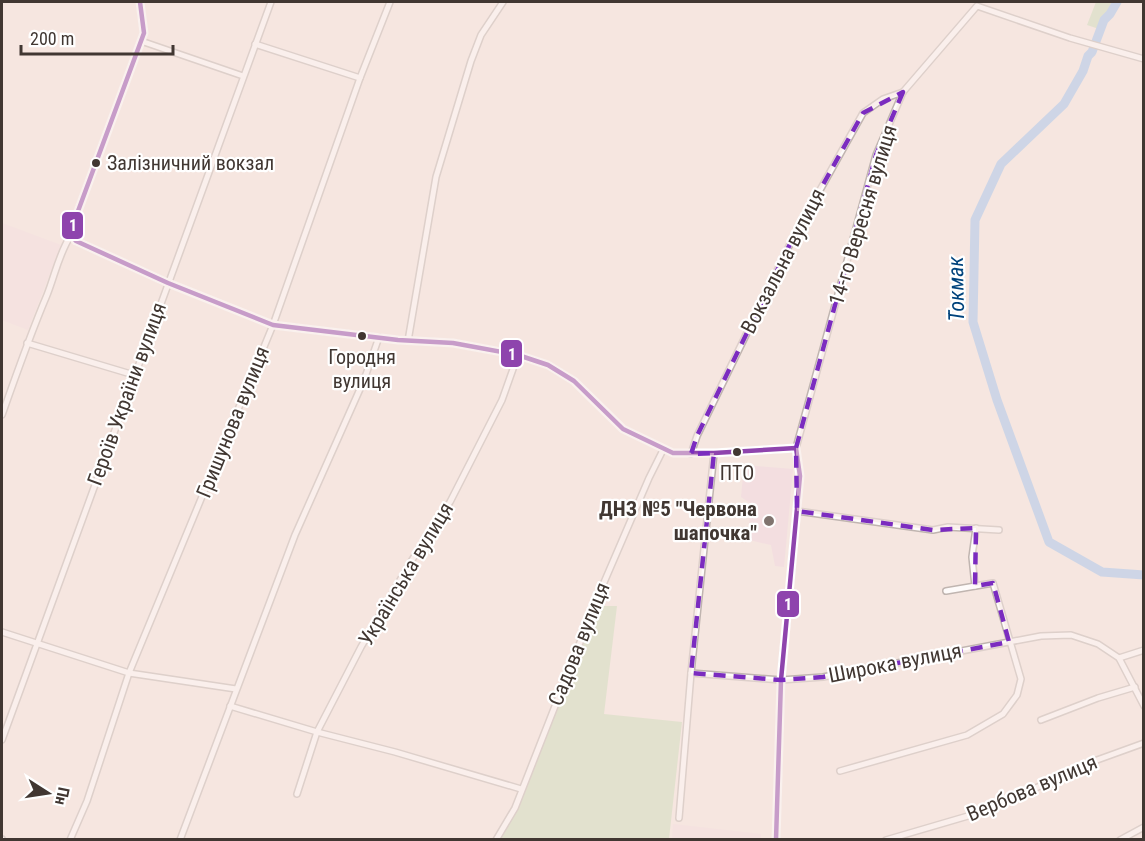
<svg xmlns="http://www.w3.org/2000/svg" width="1145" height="841" font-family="'Roboto Condensed',sans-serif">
	<rect width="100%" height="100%" fill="#f5e6e0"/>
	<!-- education -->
	<g fill="#f3dee0">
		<path d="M2,223L61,245L28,330L2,320Z"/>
		<path d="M744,465L793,469L784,567L775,566L771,545L749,540L750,503L741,497Z"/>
		<path d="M673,824L761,834V839H672Z"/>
	</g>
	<!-- green -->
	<g fill="#cbdcb8">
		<path d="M1096,2H1111L1110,12L1102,19L1099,29L1087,25Z"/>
		<path d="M598,606H617L604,714L682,722L669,839H500L518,809Z"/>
	</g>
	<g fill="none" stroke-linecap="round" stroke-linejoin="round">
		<!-- river -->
		<path stroke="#9dc2ed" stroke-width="9" d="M1117,2L1110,14L1104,20L1092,52L1088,56L1083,71L1064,104L1001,164L975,220L973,322L997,400L1049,542L1102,572L1144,575"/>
		<!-- minor casing -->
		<g stroke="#c0b5b0" stroke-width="8">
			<g id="minor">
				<path d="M141,41L243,76"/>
				<path d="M255,44L360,78"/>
				<path d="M71,235L76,241L168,283L273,325L398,340L453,343L518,355L548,365L574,381L623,429L673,453H714L796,448"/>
				<path d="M408,341L436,177L471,61L481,35L503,2"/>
				<path d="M27,343L134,375"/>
				<path d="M2,415C16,375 30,335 47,295C55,275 59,253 71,235V230L79,208L144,33L140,2"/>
				<path d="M691,454L697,436L791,242L863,113L883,99L903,92"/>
				<path d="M797,511L933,530L948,527L999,530"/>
				<path d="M975,586L972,557L976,528"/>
				<path d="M2,632L129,673L236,689"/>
				<path d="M1119,658L1144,650"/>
				<path d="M691,673L781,680L823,677L1041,636L1071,635L1098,644L1119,658L1144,706"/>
				<path d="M230,706L317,732L395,752L521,789"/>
				<path d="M1041,720L1098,698L1135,687"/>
				<path d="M2,740L271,2"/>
				<path d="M840,771L967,735L1003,714L1017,695L1021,679L993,583L946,591"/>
				<path d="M297,794L317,732L361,647L410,563L450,502L502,400L518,355"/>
				<path d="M679,818L691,673L714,453"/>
				<path d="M2,839V840"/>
				<path d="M70,840L87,801L129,673L273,325L360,78L390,2"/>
				<path d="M180,840L295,535L364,380L379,337"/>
				<path d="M496,840L515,808L599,594L649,478L663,450"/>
				<path d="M776,840L781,680L800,476L796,448L876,155L903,92L977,6L1070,38L1144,59"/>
				<path d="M886,840L985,811L1097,760L1144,743"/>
				<path d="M1120,840L1144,827"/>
			</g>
		</g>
		<!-- minor -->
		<use href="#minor" stroke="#fefbfa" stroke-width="5"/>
		<!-- bus-1 casing -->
		<g stroke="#fff" stroke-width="9">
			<path id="bus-1" d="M140,2L144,33L71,230V235L76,241L168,283L273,325L398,340L453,343L518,355L548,365L574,381L623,429L673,453H714L796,448L800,476L781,680L776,840"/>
		</g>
		<!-- bus-1 -->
		<use href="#bus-1" stroke="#8e44ad" stroke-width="4.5"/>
	</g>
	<!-- marked area -->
	<path d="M0 0H1145V841H0ZM903,92L876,155L796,448L797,511L933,530L976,528L975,586L993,583L1009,642L823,677L781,680L691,673L714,453L691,454L697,436L791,242L863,113Z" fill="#f5e6e0" fill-opacity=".55" fill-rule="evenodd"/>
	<path fill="none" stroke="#7b2cbf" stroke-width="4.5" stroke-dasharray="12 8" stroke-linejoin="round" d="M903,92L876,155L796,448L797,511L933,530L976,528L975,586L993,583L1009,642L823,677L781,680L691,673L714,453L691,454L697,436L791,242L863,113Z"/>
	<!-- markers -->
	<g fill="#413732" stroke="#fff" stroke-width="2">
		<circle cx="96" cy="163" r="5"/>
		<circle cx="362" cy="336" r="5"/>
		<circle cx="737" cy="452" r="5"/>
	</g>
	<circle fill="#80746f" stroke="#fff" stroke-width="2" cx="769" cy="521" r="6"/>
	<g text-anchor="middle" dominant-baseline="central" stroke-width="4.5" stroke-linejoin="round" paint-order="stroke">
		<!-- bus labels -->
		<g font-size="20" fill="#413732" stroke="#fff">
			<text x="107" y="163" text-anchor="start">Залізничний вокзал</text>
			<text x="362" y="357">Городня<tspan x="362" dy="24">вулиця</tspan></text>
			<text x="737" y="473">ПТО</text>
		</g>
		<!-- street labels -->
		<g font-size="21" fill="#413732" stroke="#fff">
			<text transform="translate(863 215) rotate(-73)">14-го Вересня вулиця</text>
			<text transform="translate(783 261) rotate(-63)">Вокзальна вулиця</text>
			<text transform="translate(127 394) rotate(-70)">Героїв України вулиця</text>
			<text transform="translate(233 422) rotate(-68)">Гришунова вулиця</text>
			<text transform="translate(406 574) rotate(-59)">Українська вулиця</text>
			<text transform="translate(579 644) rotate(-68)">Садова вулиця</text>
			<text transform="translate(895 663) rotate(-11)">Широка вулиця</text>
			<text transform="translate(1032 788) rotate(-23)">Вербова вулиця</text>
		</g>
		<!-- poi labels -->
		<g font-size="21" font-weight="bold" fill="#413732" stroke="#fff" text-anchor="end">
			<text x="757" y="509">ДНЗ №5 "Червона<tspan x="757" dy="24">шапочка"</tspan></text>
		</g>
		<!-- water labels -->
		<g font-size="22" font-style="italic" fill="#00437c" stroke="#fff">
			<text transform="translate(956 289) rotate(-91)">Токмак</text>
		</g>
	</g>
	<g stroke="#fff" stroke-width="2">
		<rect x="61" y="211" width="23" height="29" rx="6" fill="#8e44ad"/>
		<rect x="500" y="339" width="23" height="29" rx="6" fill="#8e44ad"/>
		<rect x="776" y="590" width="24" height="28" rx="6" fill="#8e44ad"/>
	</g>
	<g font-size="16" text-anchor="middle" font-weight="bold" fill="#fff">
		<text x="73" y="231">1</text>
		<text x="512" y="360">1</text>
		<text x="788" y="610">1</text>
	</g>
	<!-- border -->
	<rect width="1145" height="841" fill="none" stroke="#413732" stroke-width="6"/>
	<!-- north arrow -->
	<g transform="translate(48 793) rotate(102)" stroke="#ffffff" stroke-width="4.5" paint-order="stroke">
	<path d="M0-4.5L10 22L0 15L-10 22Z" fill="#413732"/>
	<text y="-9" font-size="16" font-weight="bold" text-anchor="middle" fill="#413732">Пн</text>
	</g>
	<!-- scale -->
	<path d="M21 45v9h152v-9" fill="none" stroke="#413732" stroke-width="3"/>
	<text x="30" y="45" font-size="18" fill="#413732" stroke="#ffffff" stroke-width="4.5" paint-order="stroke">200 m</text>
</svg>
